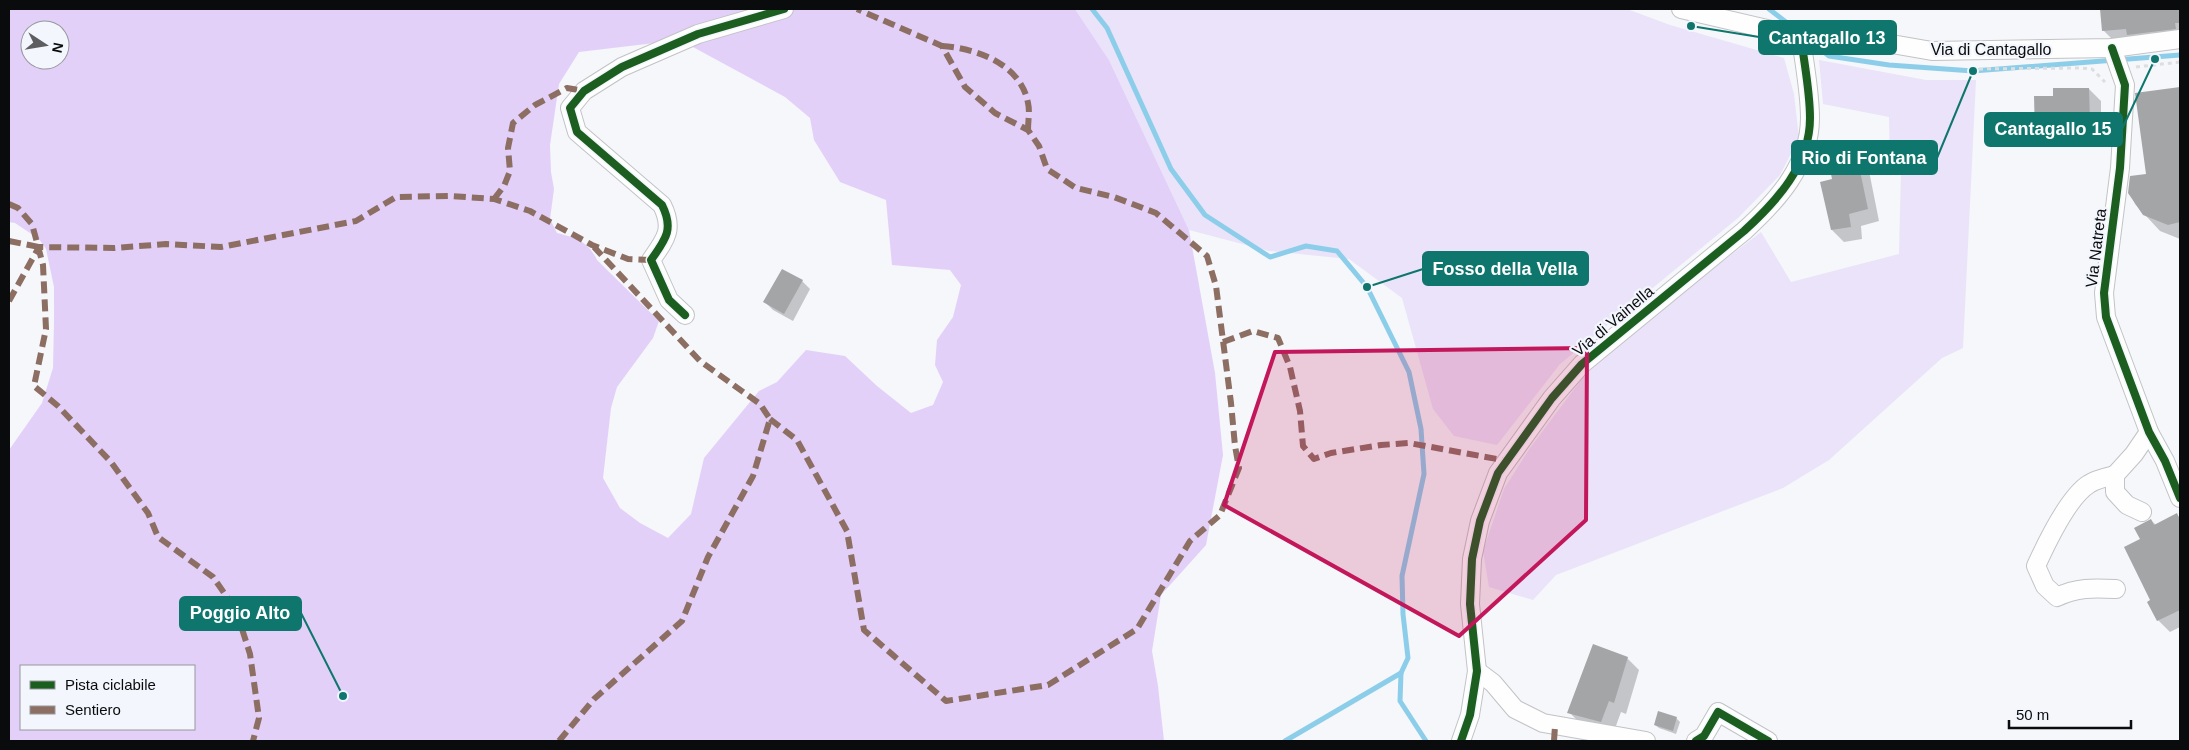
<svg xmlns="http://www.w3.org/2000/svg" width="2189" height="750" font-family="Helvetica,sans-serif">
	<rect width="100%" height="100%" fill="#f5f7fa"/>
	<!-- green -->
	<g fill="#ebe3f9">
		<path d="M1075,9H1627L1670,25L1784,58L1794,94L1799,138L1780,175L1738,218L1560,364L1497,445L1454,436L1433,409L1402,298L1349,259L1269,251L1189,230L1109,60Z"/>
		<path d="M1819,60L1926,80H1976L1963,348L1942,358L1829,460L1783,488L1556,575L1533,600L1489,587L1483,551L1504,489L1530,448L1587,372L1676,297L1761,232L1791,282L1899,254L1901,170L1890,168L1889,117L1823,104Z"/>
	</g>
	<!-- forest -->
	<path fill="#e2d0f9" fill-rule="evenodd" d="M9,9H1075L1109,60L1189,230L1215,373L1223,455L1206,545L1161,595L1152,651L1158,686L1164,741H9V450L42,403L53,368L54,322V287L46,249L39,239L15,223L9,222ZM30,30H60V60H30ZM680,40L785,97L810,118L814,140L840,182L886,200L892,265L950,270L961,285L953,317L937,340L935,365L943,382L933,405L911,413L877,386L845,356L806,350L777,382L759,391L704,458L691,514L668,538L640,523L620,508L603,478L611,408L617,387L653,338L659,321L597,260C588,241 576,238 557,233L550,219L554,189L551,172L550,145L559,84L579,52ZM21,666H194V729H21Z"/>
	<!-- shadow -->
	<g fill="#0003">
		<path d="M2101,9H2180V40L2114,41L2104,31Z"/>
		<path d="M2180,88V239L2160,231L2135,204L2129,190L2148,175L2137,94Z"/>
		<path d="M2089,89L2101,101V133H2081V139L2066,140V146L2048,147L2036,135L2055,97Z"/>
		<path d="M1856,154L1868,166L1879,221L1861,226L1862,239L1844,242L1832,230Z"/>
		<path d="M802,281L810,289L793,321L773,310L765,302Z"/>
		<path d="M2177,515L2180,518V627L2170,632L2158,620L2152,601L2141,540L2151,520L2156,525Z"/>
		<path d="M1627,658L1639,670L1626,714L1621,712L1613,734L1581,724L1569,712Z"/>
		<path d="M1676,718L1680,722L1676,734L1659,728L1655,725Z"/>
	</g>
	<g fill="none" stroke-linecap="round" stroke-linejoin="round">
		<!-- stream -->
		<g stroke="#8ccee9" stroke-width="5">
			<path d="M1092,9L1107,28L1171,169L1205,215L1270,257L1306,246L1337,251L1367,287L1409,372L1421,429L1424,474L1402,576L1403,614L1408,658L1401,673L1400,701L1426,741"/>
			<path d="M1769,9L1795,29"/>
			<path d="M1812,42L1829,56L1889,65L1973,71L2180,55"/>
			<path d="M1285,741L1401,673"/>
		</g>
	</g>
	<!-- building -->
	<g fill="#a3a5a7">
		<path d="M2100,9H2180V23H2175L2176,29L2127,35L2126,29L2102,31Z"/>
		<path d="M2180,87V222L2168,225L2143,215L2128,193L2130,176L2146,174L2135,93Z"/>
		<path d="M2053,88H2089L2090,121H2070V128H2054V135H2035L2034,96H2053Z"/>
		<path d="M1856,152L1868,209L1849,214L1851,227L1831,230L1820,182L1832,179L1828,159Z"/>
		<path d="M782,269L803,280L784,314L763,302Z"/>
		<path d="M2177,513L2180,520V610L2157,621L2147,602L2150,600L2124,547L2140,539L2134,528L2151,519L2154,525Z"/>
		<path d="M1593,644L1628,657L1614,703L1609,701L1601,722L1567,713Z"/>
		<path d="M1658,711L1677,717L1673,731L1654,725Z"/>
	</g>
	<g fill="none" stroke-linecap="round" stroke-linejoin="round">
		<!-- minor casing -->
		<g stroke="#c2c3c6" stroke-width="20">
			<g id="minor">
				<path d="M1681,9L1801,37L1846,36L1932,51L2112,48L2180,39"/>
				<path d="M2112,48L2125,85L2120,168L2104,293L2106,317L2149,432L2165,461L2180,498"/>
				<path d="M685,315L669,300L651,260C666,239 674,229 662,205L577,132L570,108L584,91L622,67L698,34L784,9"/>
				<path d="M2115,475C2107,477 2096,479 2089,484C2068,497 2046,544 2036,566L2045,586L2057,597C2077,587 2094,588 2116,589"/>
				<path d="M2142,512L2127,505L2115,492V475L2134,454L2149,432"/>
				<path d="M1477,671L1493,683L1515,709L1543,723L1646,741"/>
				<path d="M1461,741L1470,715L1477,671L1470,604L1472,559L1480,521L1498,473L1552,398L1582,364L1744,231C1777,201 1810,165 1810,118C1810,91 1804,63 1801,37"/>
				<path d="M1696,741L1704,736L1718,712L1768,741"/>
			</g>
		</g>
		<!-- path -->
		<g stroke="#dddedf" stroke-width="3" stroke-dasharray="4 4" stroke-linecap="butt">
			<path d="M2136,67L2180,62"/>
			<path d="M1971,69L2080,68L2092,69L2105,82"/>
		</g>
		<!-- minor -->
		<use href="#minor" stroke="#fefefe" stroke-width="18"/>
		<!-- quiet -->
		<g stroke="#8d6e63" stroke-width="6" stroke-dasharray="12 6" stroke-linecap="butt">
			<path d="M942,46C976,48 1021,64 1028,103C1030,111 1028,121 1028,130"/>
			<path d="M494,199L504,186L510,171L508,148L513,123L535,105L567,88L584,91"/>
			<path d="M9,204L18,208L32,224L43,265L46,329L34,386L58,406L111,462L148,513L158,537L213,577L236,610L250,654L259,718L253,741"/>
			<path d="M9,241L39,247"/>
			<path d="M9,301L39,247L114,248L166,244L221,247L356,221L396,197L450,196L494,199L530,211L592,245L628,259L651,260"/>
			<path d="M1223,342L1253,331L1278,338L1290,367L1300,411L1303,446L1314,459L1331,453L1381,445L1409,443L1508,461"/>
			<path d="M770,419L797,440L847,531L864,630L946,701L1048,685L1137,629L1190,541L1220,515L1239,468L1235,446L1231,403L1216,286L1207,256L1156,213L1114,197L1076,188L1047,169L1039,146L1028,130L995,113L965,87L942,46L857,9"/>
			<path d="M559,741L594,699L682,621L708,557L753,476L770,419L760,404L700,361L594,247"/>
			<path d="M1554,741L1555,726"/>
		</g>
		<!-- cycleway casing -->
		<g stroke="#f3f6fc" stroke-width="11">
			<g id="cycleway">
				<path d="M2112,48L2125,85L2120,168L2104,293L2106,317L2149,432L2165,461L2180,498"/>
				<path d="M685,315L669,300L651,260C666,239 674,229 662,205L577,132L570,108L584,91L622,67L698,34L784,9"/>
				<path d="M1461,741L1470,715L1477,671L1470,604L1472,559L1480,521L1498,473L1552,398L1582,364L1744,231C1777,201 1810,165 1810,118C1810,91 1804,63 1801,37"/>
				<path d="M1696,741L1704,736L1718,712L1768,741"/>
			</g>
		</g>
		<!-- cycleway -->
		<use href="#cycleway" stroke="#1b5e20" stroke-width="8"/>
	</g>
	<!-- marked area -->
	<path fill="#c2185b" fill-opacity="0.2" stroke="#c2185b" stroke-width="4" stroke-linejoin="round" d="M1587,348L1586,520L1459,636L1224,505L1275,352Z"/>
	<g text-anchor="middle" dominant-baseline="central" stroke-width="4.5" stroke-linejoin="round" paint-order="stroke">
		<!-- street labels -->
		<g font-size="16" fill="#0a0b0d" stroke="#f3f6fc">
			<text x="1991" y="49">Via di Cantagallo</text>
			<text transform="translate(2096 248) rotate(-83)">Via Natreta</text>
			<text transform="translate(1613 321) rotate(-40)">Via di Vainella</text>
		</g>
	</g>
	<!-- callouts -->
	<path fill="none" stroke="#0f766e" stroke-width="2" d="M1691 26L1759 37M2155 59L2122 129M1973 71L1937 158M1367 287L1423 269M343 696L301 613"/>
	<g fill="#0f766e" stroke="#f3f6fc" stroke-width="2">
		<circle cx="1691" cy="26" r="5"/>
		<circle cx="2155" cy="59" r="5"/>
		<circle cx="1973" cy="71" r="5"/>
		<circle cx="1367" cy="287" r="5"/>
		<circle cx="343" cy="696" r="5"/>
	</g>
	<g fill="#0f766e" stroke="#0f766e" stroke-width="2">
		<rect x="1759" y="21" width="137" height="33" rx="5"/>
		<rect x="1985" y="113" width="137" height="33" rx="5"/>
		<rect x="1792" y="141" width="145" height="33" rx="5"/>
		<rect x="1423" y="252" width="165" height="33" rx="5"/>
		<rect x="180" y="597" width="121" height="33" rx="5"/>
	</g>
	<g font-size="18" text-anchor="middle" font-weight="bold" fill="#fff">
		<text x="1827" y="44">Cantagallo 13</text>
		<text x="2053" y="135">Cantagallo 15</text>
		<text x="1864" y="164">Rio di Fontana</text>
		<text x="1505" y="275">Fosso della Vella</text>
		<text x="240" y="619">Poggio Alto</text>
	</g>
	<!-- border -->
	<rect width="2189" height="750" fill="none" stroke="#0a0b0d" stroke-width="20"/>
	<!-- legend -->
	<rect x="20" y="665" width="175" height="65" fill="#f3f6fc" stroke="#96989c"/>
	<rect x="30" y="681" width="25" height="8" fill="#1b5e20" stroke="#96989c"/>
	<text x="65" y="690" font-size="15" fill="#0a0b0d">Pista ciclabile</text>
	<rect x="30" y="706" width="25" height="8" fill="#8d6e63" stroke="#96989c"/>
	<text x="65" y="715" font-size="15" fill="#0a0b0d">Sentiero</text>
	<!-- north arrow -->
	<g transform="translate(45 45) rotate(102)"><circle r="24" fill="#f3f6fc" stroke="#96989c"/>
	<path d="M0-4L9 19L0 12L-9 19Z" fill="#5c5e60"/>
	<text y="-8" font-size="14" font-weight="bold" text-anchor="middle" fill="#0a0b0d">N</text>
	</g>
	<!-- scale -->
	<path d="M2009 720v8h122v-8" fill="none" stroke="#0a0b0d" stroke-width="2.5"/>
	<text x="2016" y="720" font-size="15" fill="#0a0b0d" stroke="#f3f6fc" stroke-width="4" paint-order="stroke">50 m</text>
</svg>
